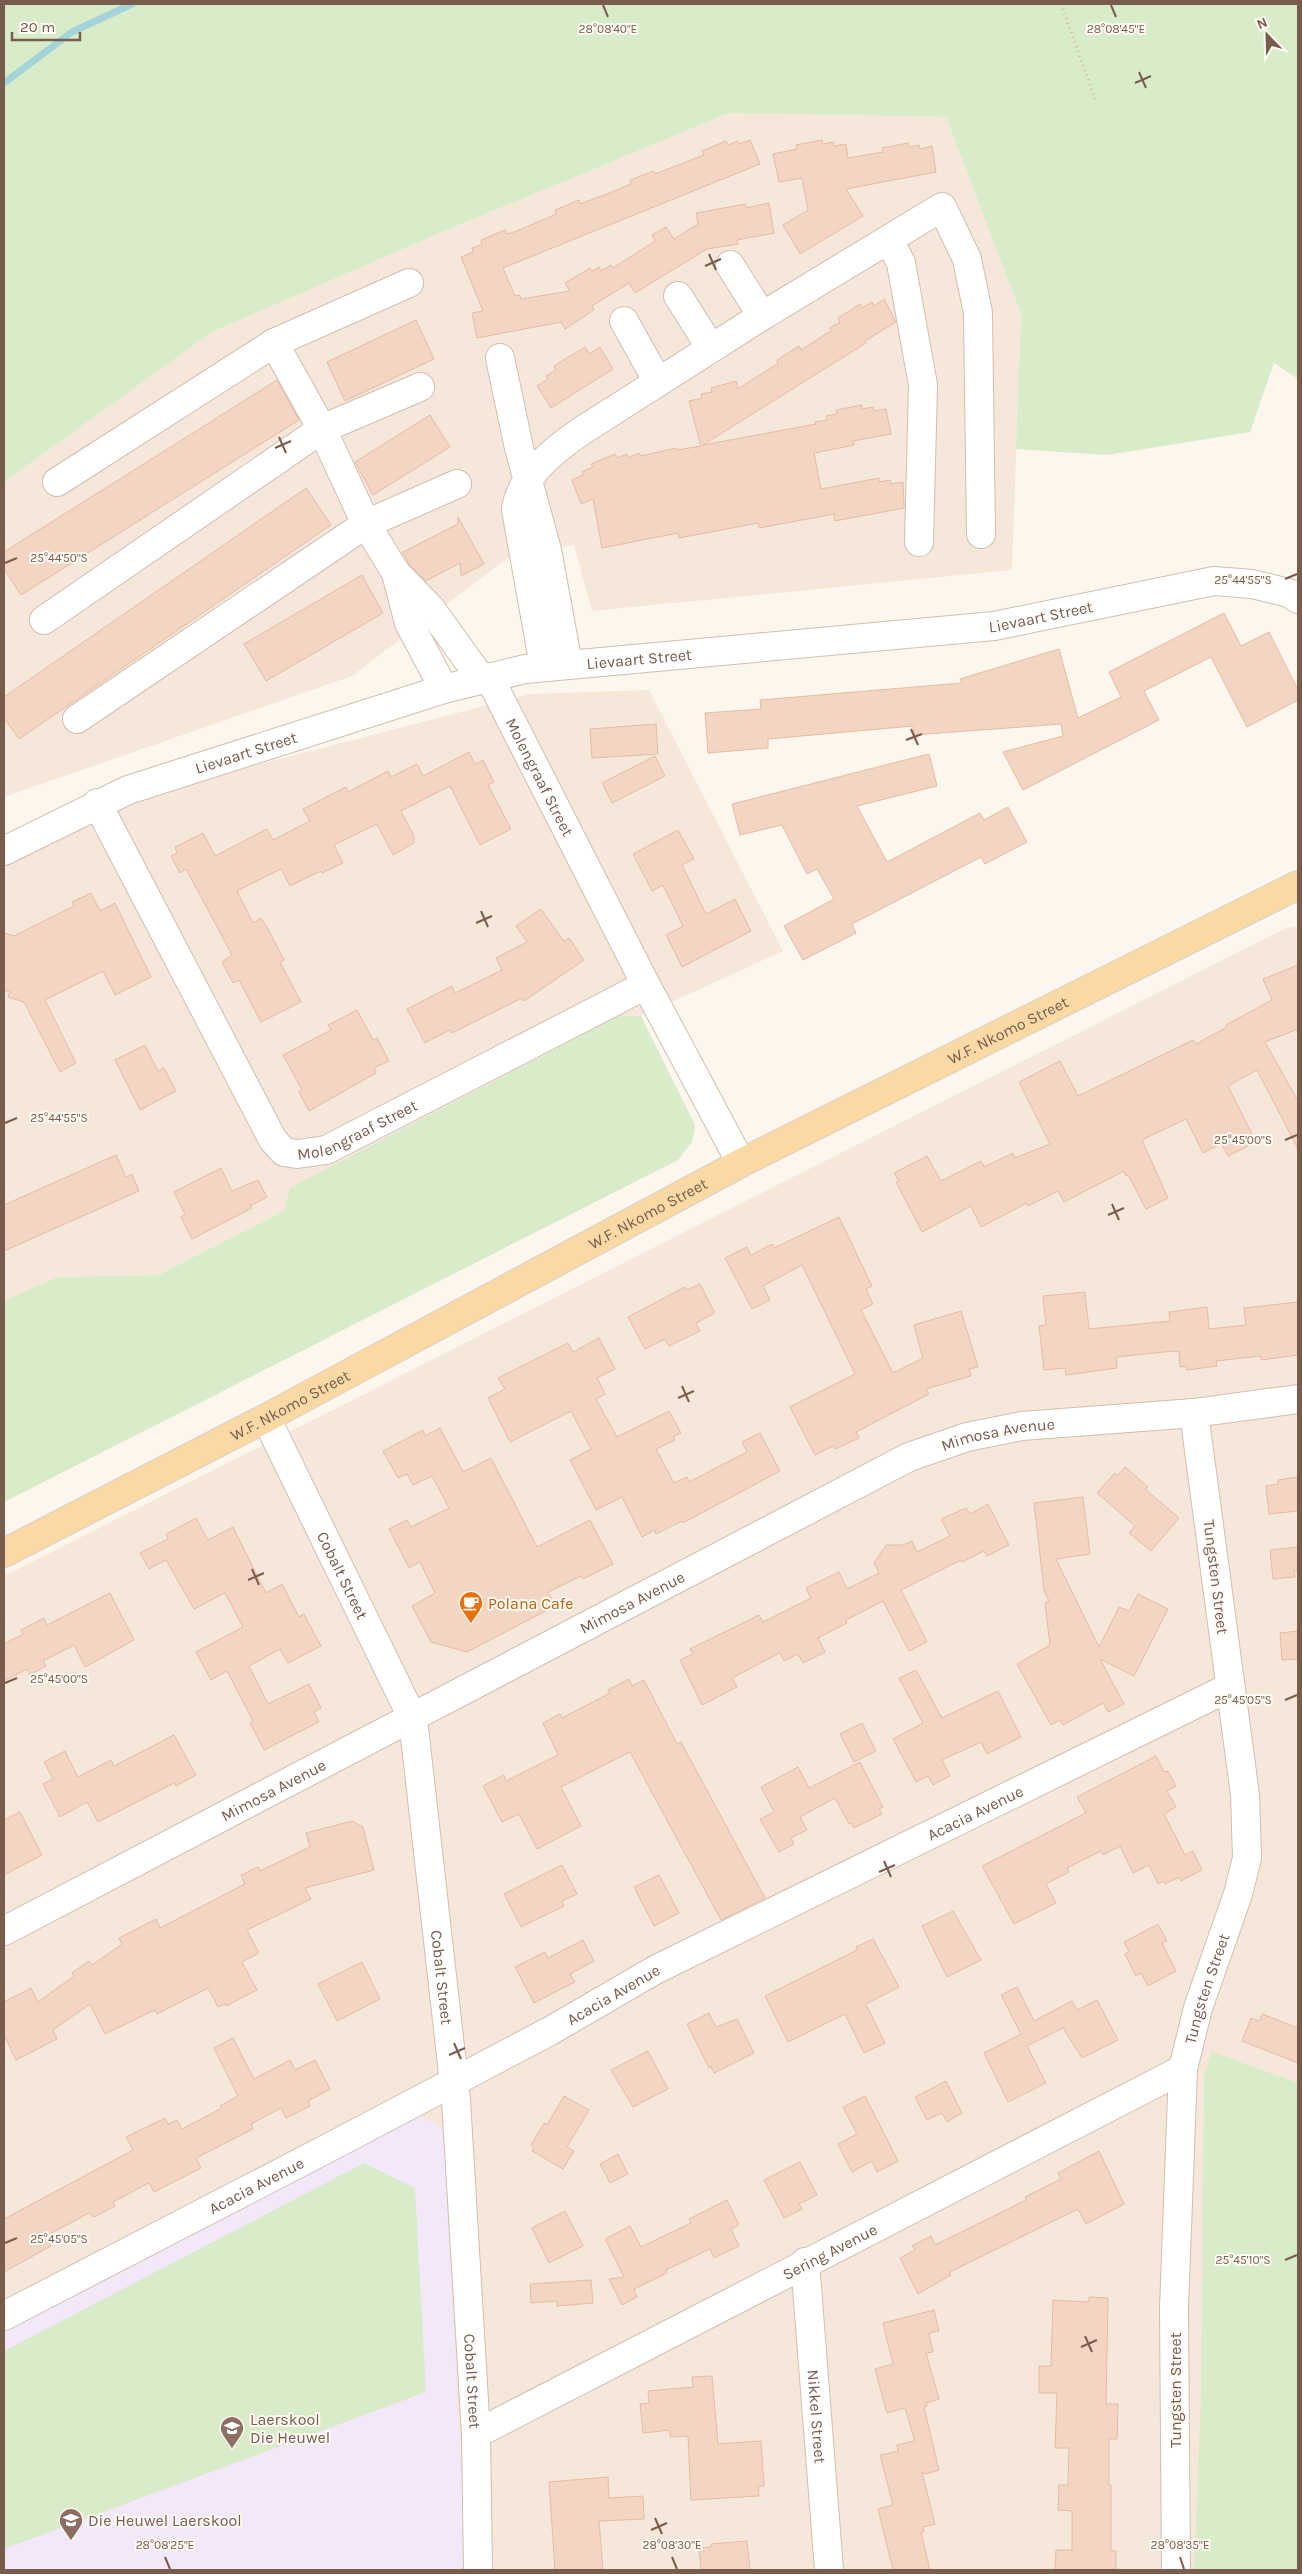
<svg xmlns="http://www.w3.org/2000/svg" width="1302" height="2574" font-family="Karla,sans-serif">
	<rect width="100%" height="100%" fill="#fdf6ec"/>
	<!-- residential -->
	<g fill="#f5e8da">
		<path d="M729,113L946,117L1021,314L1012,570L592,611L574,545L506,559L352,676L4,797V491L7,480L212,332L442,232Z"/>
		<path d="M649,690L783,951L641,1016L621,1015L284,1211L158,1275L57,1277L4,1301V867L149,793L530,694Z"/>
		<path d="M1298,926V2570H4V1576L1286,928Z"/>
	</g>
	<!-- education -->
	<path fill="#f3e8fa" d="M417,2116L435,2122L444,2133L466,2570H4V2329Z"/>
	<!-- green -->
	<g fill="#d8ecc9">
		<path d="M4,4H1298V379L1274,363L1250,432L1107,455L1016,449L1021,314L946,117L729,113L442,232L212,332L7,480L4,491Z"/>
		<path d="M621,1015L641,1016L695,1125L692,1142L678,1160L4,1502V1301L57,1277L158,1275L284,1211L290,1188Z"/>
		<path d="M1212,2052L1298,2083V2570H1194L1201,2395L1204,2077Z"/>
		<path d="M364,2163L415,2188L426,2392L4,2549V2351Z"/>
	</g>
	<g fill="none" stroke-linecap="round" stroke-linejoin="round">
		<!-- stream -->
		<path stroke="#a5d3da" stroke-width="7" d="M4,83L72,32L132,4"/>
	</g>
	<!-- building -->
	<g fill="#f3d5c3" stroke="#e6bba3">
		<path d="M750,140L760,164L503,268L515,296L520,295L521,299L570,291L565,283L590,268L592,271L599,267L601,271L611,265L613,268L655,241L652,235L666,227L674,239L698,224L696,213L746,204V208L769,203L774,233L737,240L738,244L707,249L635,293L629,283L592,306L594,310L565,329L561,322L477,338L472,313L483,311L461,257L473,252L472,248L482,244L481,240L505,230L507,234L517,231L556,214L555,210L579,200L580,204L607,194L631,184L630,180L654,171L655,174L704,155L702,151L726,141L728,145L738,141L739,144Z"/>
		<path d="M822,140L823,144L833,142L834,146L846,144L848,158L883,152L882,148L908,143L909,147L919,145L920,149L932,146L936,172L846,189L863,216L800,254L783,225L808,210L802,178L779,182L773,154L797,149L796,145Z"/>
		<path d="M884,299L896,322L865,341L866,343L703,445L816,424L815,422L827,420L826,416L837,414L836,410L862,405V409L873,407L874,411L886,409L891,434L853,441L854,445L814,453L821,489L879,478V482L890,480L891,484L903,482L904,508L835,521L834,514L759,528L758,523L679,538L678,533L602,548L593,499L581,504L572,480L583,475L582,472L593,467L591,464L615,454L617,458L627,454L628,458L639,453L641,456L676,448L677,450L701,446L689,401L702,398L701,394L712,392L711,388L736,381L738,389L778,363L777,360L799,346L801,350L832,330L830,328L840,322L838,318L860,304L862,308L872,302L874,306Z"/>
		<path d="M416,320L434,359L345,401L327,362Z"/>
		<path d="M585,347L589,354L600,347L613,369L551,408L537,386L548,379L546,376L556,370L554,366Z"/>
		<path d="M277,380L299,420L21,595L4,569V552Z"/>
		<path d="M430,415L450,447L373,495L355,462Z"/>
		<path d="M306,488L331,525L19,739L4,718V697Z"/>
		<path d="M458,517L484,564L461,576L460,563L426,581L409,564L403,552L458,524Z"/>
		<path d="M362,575L383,613L266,681L244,644Z"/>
		<path d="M1224,613L1241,646L1269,632L1298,690V700L1247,727L1211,657L1144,691L1159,720L1023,790L1003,752L1063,736L1061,724L914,735L913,726L768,739V748L708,753L705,713L761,709L760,700L962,683L960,679L1059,649L1078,718L1121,697L1109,672Z"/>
		<path d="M656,724L658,754L592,758L590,729Z"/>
		<path d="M469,752L475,764L483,760L494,782L488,785L511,829L480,845L450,786L401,811L414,836V843L393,855L377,824L334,845L343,863L322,873L321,871L290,886L281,869L237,891L253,923L261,918L267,927L284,960L280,962L301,1002L261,1022L239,980L233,983L222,962L232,955L186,869L180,873L171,856L177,853L175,847L203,833L215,856L267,829L273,840L310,821L303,809L346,787L348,792L388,771L391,777L417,764L423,776Z"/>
		<path d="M929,754L937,786L857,806L887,862L980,813L984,820L1008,807L1027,842L985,864L981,857L852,924L856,933L803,960L784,926L834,899L817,869L807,874L782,825L740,835L732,804Z"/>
		<path d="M655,756L665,776L612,803L602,783Z"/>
		<path d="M678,830L694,859L682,865L706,914L735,899L751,931L682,967L666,935L683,926L663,885L652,891L633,854Z"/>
		<path d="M91,893L100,911L115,903L151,977L115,995L103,971L45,1000L76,1063L60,1072L24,1002L8,997L10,992L4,990V933L14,936L74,906L72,902Z"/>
		<path d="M541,909L564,941L569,938L584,960L524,1001L522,998L452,1033L450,1030L425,1043L407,1009L452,986L455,993L502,970L496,958L527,942L516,926Z"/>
		<path d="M1298,965V1029L1265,1042L1298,1101V1149L1257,1070L1228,1086L1256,1142L1228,1156L1221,1144L1203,1153L1186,1119L1142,1140L1168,1198L1146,1209L1128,1175L1126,1176L1124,1171L1064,1202L1058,1191L1028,1206L1027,1203L981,1227L971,1206L922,1232L896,1182L899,1181L894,1173L927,1156L941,1181L981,1161L984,1167L1013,1153L1015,1158L1050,1144L1019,1082L1060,1061L1078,1096L1193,1040L1196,1044L1227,1027L1226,1025L1272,1000L1263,979Z"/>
		<path d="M357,1010L373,1040L377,1038L389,1061L374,1068L376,1073L309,1111L299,1092L302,1090L283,1055L331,1030L328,1025Z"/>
		<path d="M145,1045L158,1071L164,1068L176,1091L140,1110L115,1060Z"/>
		<path d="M116,1155L126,1177L132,1174L139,1191L4,1251V1205Z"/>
		<path d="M221,1168L232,1191L258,1180L267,1197L250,1206L252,1208L192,1239L181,1217L185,1214L174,1192Z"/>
		<path d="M839,1217L872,1286L866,1289L873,1304L861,1310L893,1373L923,1358L914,1325L961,1311L978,1367L969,1369L971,1376L926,1389L929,1394L856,1432L859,1438L835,1449L833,1446L815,1455L790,1407L855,1374L802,1265L763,1286L770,1300L752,1309L725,1258L747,1247L751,1255L772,1244L774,1248Z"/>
		<path d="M700,1284L715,1313L696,1323L700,1331L669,1346L665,1339L645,1349L628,1317L685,1287L687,1290Z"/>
		<path d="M1085,1292L1089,1329L1170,1321L1169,1312L1207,1307L1209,1329L1246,1325L1244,1308L1298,1302V1355L1261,1360V1356L1216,1361L1217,1366L1187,1370L1186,1366L1180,1367L1179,1352L1173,1351L1116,1357L1117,1368L1066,1375L1065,1368L1044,1370L1039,1326L1046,1325L1043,1296Z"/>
		<path d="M599,1338L615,1369L597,1378L605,1394L596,1399L617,1437L669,1411L681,1433L673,1437L675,1440L656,1449L674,1483L687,1477L689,1482L747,1452L742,1442L760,1433L780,1471L683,1523L682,1521L656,1534L655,1530L642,1537L622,1497L596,1510L570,1460L591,1449L571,1411L510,1442L488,1398L505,1389L498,1378L568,1343L573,1352Z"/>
		<path d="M440,1428L463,1472L491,1458L537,1547L590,1520L613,1564L583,1579L581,1576L548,1592L555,1606L467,1652L431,1642L412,1606L435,1593L420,1562L409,1568L389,1529L407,1520L411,1527L449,1508L432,1476L413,1485L407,1474L398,1478L383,1451L423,1430L425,1436Z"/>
		<path d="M1125,1467L1148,1487L1145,1489L1179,1518L1151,1551L1129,1533L1135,1526L1097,1493L1115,1473L1118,1475Z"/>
		<path d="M1298,1477V1511L1269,1514L1266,1486L1278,1484V1480Z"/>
		<path d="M1083,1497L1090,1554L1056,1559L1099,1647L1119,1607L1129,1611L1138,1594L1168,1609L1134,1676L1100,1659L1124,1704L1108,1712L1103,1703L1063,1725L1060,1720L1051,1725L1017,1664L1050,1645L1045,1603L1049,1601L1044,1590L1034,1503Z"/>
		<path d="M988,1504L1009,1545L987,1556L984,1551L962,1562L961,1560L901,1590L927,1642L909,1651L883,1601L846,1620L847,1623L818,1638L825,1652L803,1663L798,1654L784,1661L780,1653L732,1678L737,1687L702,1705L680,1660L693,1654L690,1649L759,1615L763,1622L811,1598L806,1588L839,1572L847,1589L879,1573L874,1563L886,1545H903L912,1541L917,1552L950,1536L941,1519L966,1508L970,1514Z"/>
		<path d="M196,1518L208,1540L233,1527L266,1593L282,1584L299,1617L304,1614L321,1646L288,1663L280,1649L249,1666L268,1704L309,1684L321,1708L314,1712L319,1722L264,1750L250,1723L253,1721L227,1671L211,1680L196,1652L243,1627L225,1593L194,1609L166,1560L149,1569L140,1553L168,1539L166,1534Z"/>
		<path d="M1298,1547V1570L1294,1571L1295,1577L1273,1579L1270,1550Z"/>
		<path d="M110,1593L134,1640L85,1667L74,1645L43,1661L46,1666L30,1675L27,1669L4,1681V1644L23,1634L21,1630L44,1618L47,1625Z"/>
		<path d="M1298,1631V1659L1282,1660L1280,1633Z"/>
		<path d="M916,1670L942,1718L998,1691L1021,1737L987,1754L981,1742L942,1760L950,1776L933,1785L928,1776L916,1782L893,1739L923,1723L899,1678Z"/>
		<path d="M629,1679L632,1686L644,1680L677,1744L681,1742L765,1898L721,1920L630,1752L561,1787L581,1826L537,1849L519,1814L502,1822L483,1786L504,1775L506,1781L558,1755L543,1723L560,1714L562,1718L610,1693L608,1690Z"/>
		<path d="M862,1723L876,1751L854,1762L840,1734Z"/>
		<path d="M174,1735L196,1775L176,1786L174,1783L98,1822L87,1802L60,1817L43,1784L53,1779L44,1762L65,1751L78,1777L111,1760L114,1766Z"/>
		<path d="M1156,1756L1164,1772L1168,1771L1176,1786L1167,1791L1176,1807L1164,1814L1185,1855L1193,1851L1202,1870L1181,1881L1179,1877L1165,1884L1164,1881L1158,1884L1149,1865L1133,1873L1120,1846L1103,1855L1101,1851L1067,1868L1069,1872L1046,1884L1056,1903L1014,1924L982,1866L1086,1813L1077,1797Z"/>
		<path d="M860,1762L883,1807L879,1809L882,1814L854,1828L851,1823L849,1824L835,1798L800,1817L807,1830L791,1838L794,1844L779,1852L760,1819L774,1812L761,1787L798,1767L809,1788Z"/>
		<path d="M20,1812L42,1855L4,1875V1820Z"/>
		<path d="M352,1821L363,1827L374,1870L305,1888L311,1899L247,1930L259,1953L242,1962L257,1990L226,2006L225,2004L218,2007L208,1988L157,2014L155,2010L105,2034L90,2004L53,2030L57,2039L16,2060L4,2035V2002L31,1988L38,2002L74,1976L72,1973L89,1961L92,1965L122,1944L119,1938L156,1919L160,1928L245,1884L241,1875L258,1867L260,1871L310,1847L306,1833Z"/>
		<path d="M562,1865L577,1894L562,1901L564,1906L521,1927L504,1894Z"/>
		<path d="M659,1875L679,1913L654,1926L634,1887Z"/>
		<path d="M953,1911L981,1960L947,1977L922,1926Z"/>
		<path d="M1158,1924L1167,1941L1162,1943L1176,1971L1148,1986L1141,1973L1136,1976L1125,1954L1129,1952L1124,1942Z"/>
		<path d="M873,1939L899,1987L866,2004L885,2043L864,2053L845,2014L788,2042L765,1996L857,1950L856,1947Z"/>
		<path d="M583,1940L594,1961L570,1974L575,1982L534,2003L515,1967L545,1952L548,1958Z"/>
		<path d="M362,1962L380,1999L337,2021L318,1984Z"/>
		<path d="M1017,1987L1034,2021L1072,2001L1077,2010L1097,2000L1118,2040L1082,2058L1063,2028L1027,2046L1046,2083L1008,2102L984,2053L1021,2034L1001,1995Z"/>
		<path d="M709,2013L716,2027L737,2019L754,2053L714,2073L711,2067L709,2068L687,2024Z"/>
		<path d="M1262,2014L1298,2028V2063L1242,2041L1251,2018L1259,2021Z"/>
		<path d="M233,2038L254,2079L290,2060L295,2070L315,2060L330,2089L308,2101L310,2106L286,2118L281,2108L251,2124L253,2129L196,2158L201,2168L154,2192L149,2183L113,2202L115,2206L94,2217L89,2213L46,2236L51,2246L4,2272V2219L133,2150L126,2137L165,2118L168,2124L177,2120L182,2129L222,2108L220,2106L238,2096L214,2048Z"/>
		<path d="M648,2051L668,2089L633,2107L611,2070Z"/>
		<path d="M946,2081L962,2113L947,2122L942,2113L927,2120L915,2097Z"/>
		<path d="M564,2096L589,2110L567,2147L574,2151L563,2169L532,2151L534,2147L531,2145L544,2123L547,2125Z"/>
		<path d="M865,2096L898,2161L877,2172L872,2161L852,2172L838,2144L857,2134L843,2107Z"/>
		<path d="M1099,2151L1124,2204L1086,2224L1078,2209L950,2272L951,2275L918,2294L900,2258L915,2250L912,2246L931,2236L935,2245L1026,2200L1025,2197L1061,2179L1058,2173Z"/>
		<path d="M618,2154L628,2174L610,2183L600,2164Z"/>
		<path d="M800,2162L817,2195L799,2204L802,2209L784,2218L764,2180Z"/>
		<path d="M727,2200L739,2225L731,2229L739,2246L714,2258L710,2249L666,2270L667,2273L634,2289L637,2297L622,2305L609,2279L624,2277L605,2239L630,2226L641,2247L691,2223L689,2219Z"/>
		<path d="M565,2211L583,2246L549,2263L532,2228Z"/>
		<path d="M591,2280L593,2303L557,2306V2301L531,2303L530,2284Z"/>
		<path d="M1089,2297L1108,2298L1106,2404H1118L1117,2439H1109V2485H1111V2550L1116,2551V2570H1055L1056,2550H1072V2511L1058,2510L1059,2485H1068L1069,2448H1055L1057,2393H1039V2366H1051L1053,2300L1089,2302Z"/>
		<path d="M934,2310L939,2331L929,2333L933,2352L926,2353L939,2399L926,2403L927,2406L924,2407L939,2470L926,2474L922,2472L935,2524L923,2527L924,2532H921L930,2570H893L878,2509L893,2505L880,2455L898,2451L897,2445L915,2441L905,2408L887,2413L875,2369L893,2364L883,2323Z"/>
		<path d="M712,2376L718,2444L761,2441L764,2486H758L759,2496L691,2500L688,2436L670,2437V2430L643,2433L640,2404L649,2403L648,2391L693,2387L692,2377Z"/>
		<path d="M608,2477L609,2498L643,2496L644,2519L599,2521L603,2570H555L549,2482Z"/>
		<path d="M747,2541L750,2570H701L699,2548L711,2547V2544Z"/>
	</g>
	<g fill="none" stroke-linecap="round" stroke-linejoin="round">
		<!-- minor casing -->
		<g stroke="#d1beb0" stroke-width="30">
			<g id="minor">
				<path d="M889,240L901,263L923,385L919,542"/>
				<path d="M730,265L762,316"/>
				<path d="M678,296L711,348"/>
				<path d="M624,321L658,382"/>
				<path d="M274,343L409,283"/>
				<path d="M500,358L519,448L547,550L568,664"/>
				<path d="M57,482L274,343L322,429L366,524L396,573L431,609L482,680"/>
				<path d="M397,577L409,623L444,689"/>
				<path d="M44,620L322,429L420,387"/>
				<path d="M544,666L516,510C519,477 556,448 583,430L762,316L942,207L967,259L978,313L981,534"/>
				<path id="s1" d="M489,677L646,985L741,1163"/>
				<path d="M77,719L366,524L457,484"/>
				<path id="s2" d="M97,803L273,1140L284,1152L297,1154L326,1150L646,985"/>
				<path id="s3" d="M4,851L128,790L444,689L525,669L994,626L1214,581L1252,584L1289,593L1298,599"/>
				<path id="s4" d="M266,1418L413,1719L456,2100L476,2434L478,2570"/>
				<path id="s5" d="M4,1931L909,1457L967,1437L1022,1426L1194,1413L1298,1399"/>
				<path id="s6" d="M805,2262L829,2570"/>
				<path id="s7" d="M4,2316L332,2146L550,2031L655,1970L1230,1687"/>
				<path id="s8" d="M476,2434L1183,2069"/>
				<path id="s9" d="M1176,2570L1174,2308L1183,2069L1198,2008L1238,1894L1247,1858L1245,1795L1194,1413"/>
			</g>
		</g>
		<!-- major casing -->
		<g stroke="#dad1cd" stroke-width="30">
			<g id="major">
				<path id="s10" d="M4,1553L266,1418L741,1163L1298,885"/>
			</g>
		</g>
		<!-- path -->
		<path stroke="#d9b8a5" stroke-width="3" stroke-dasharray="1 4" stroke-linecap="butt" d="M1061,4L1095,99"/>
		<!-- minor -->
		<use href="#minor" stroke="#fff" stroke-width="28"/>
		<!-- major -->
		<use href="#major" stroke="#fbd9a5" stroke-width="28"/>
	</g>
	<!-- ticks -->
	<path fill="none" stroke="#7a5c4d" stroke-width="2" d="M603,5L608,17M1111,5L1116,17M1139,72L1146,88M1135,83L1151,76M709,254L716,270M705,266L721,259M279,437L286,453M275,448L291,441M5,563L17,558M1285,579L1297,574M911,729L918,745M906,740L922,734M481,911L488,927M476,923L492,916M5,1123L17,1118M1285,1140L1297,1135M1112,1204L1119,1220M1108,1215L1124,1208M682,1386L689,1402M678,1398L694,1391M252,1569L259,1585M248,1580L264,1573M5,1683L17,1678M1285,1700L1297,1695M884,1861L891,1877M879,1872L895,1865M454,2043L461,2059M449,2055L465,2048M5,2243L17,2238M1285,2260L1297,2255M1085,2336L1092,2352M1081,2347L1097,2340M655,2518L662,2534M651,2530L667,2523M165,2557L170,2569M672,2557L677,2569M1180,2557L1184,2569"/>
	<!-- icons -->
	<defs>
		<g id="cafe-pin" transform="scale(1.25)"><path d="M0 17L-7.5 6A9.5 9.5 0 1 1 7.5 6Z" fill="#e8710a" stroke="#fffaf3"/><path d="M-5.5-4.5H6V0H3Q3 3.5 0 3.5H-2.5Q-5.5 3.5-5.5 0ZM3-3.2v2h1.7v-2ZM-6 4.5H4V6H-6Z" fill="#fff"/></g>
		<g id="school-pin" transform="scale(1.25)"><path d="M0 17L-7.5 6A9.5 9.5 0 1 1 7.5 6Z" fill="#8d6e63" stroke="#fffaf3"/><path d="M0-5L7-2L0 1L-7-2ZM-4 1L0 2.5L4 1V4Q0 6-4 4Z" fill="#fff"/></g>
	</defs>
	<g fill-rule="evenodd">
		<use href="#cafe-pin" x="471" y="1603"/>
		<use href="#school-pin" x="232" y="2428"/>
		<use href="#school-pin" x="71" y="2520"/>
	</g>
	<g text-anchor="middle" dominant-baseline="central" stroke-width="4" stroke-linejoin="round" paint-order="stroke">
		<!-- street labels -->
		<g font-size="16" fill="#7a5c4d" stroke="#fffaf3">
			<text stroke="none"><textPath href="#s3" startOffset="1072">Lievaart Street</textPath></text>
			<text stroke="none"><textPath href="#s3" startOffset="668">Lievaart Street</textPath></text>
			<text stroke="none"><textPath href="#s3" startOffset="262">Lievaart Street</textPath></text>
			<text stroke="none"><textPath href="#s1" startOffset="112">Molengraaf Street</textPath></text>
			<text stroke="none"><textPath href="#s10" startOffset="1132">W.F. Nkomo Street</textPath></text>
			<text stroke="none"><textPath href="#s2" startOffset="475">Molengraaf Street</textPath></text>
			<text stroke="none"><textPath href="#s10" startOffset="728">W.F. Nkomo Street</textPath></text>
			<text stroke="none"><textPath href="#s10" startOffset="322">W.F. Nkomo Street</textPath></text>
			<text stroke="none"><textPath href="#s5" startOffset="1114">Mimosa Avenue</textPath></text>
			<text stroke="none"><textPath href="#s4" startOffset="175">Cobalt Street</textPath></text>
			<text transform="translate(1216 1577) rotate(83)">Tungsten Street</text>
			<text stroke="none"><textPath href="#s5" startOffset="709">Mimosa Avenue</textPath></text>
			<text stroke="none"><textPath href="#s5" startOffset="304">Mimosa Avenue</textPath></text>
			<text stroke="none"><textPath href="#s7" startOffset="1094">Acacia Avenue</textPath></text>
			<text stroke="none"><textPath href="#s4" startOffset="595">Cobalt Street</textPath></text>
			<text stroke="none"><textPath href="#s9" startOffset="585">Tungsten Street</textPath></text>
			<text stroke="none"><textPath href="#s7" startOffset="689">Acacia Avenue</textPath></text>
			<text stroke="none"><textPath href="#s7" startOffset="284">Acacia Avenue</textPath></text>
			<text stroke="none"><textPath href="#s8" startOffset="398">Sering Avenue</textPath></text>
			<text stroke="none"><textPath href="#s4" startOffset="1000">Cobalt Street</textPath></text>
			<text transform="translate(1175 2390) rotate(-90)">Tungsten Street</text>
			<text stroke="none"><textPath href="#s6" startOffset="155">Nikkel Street</textPath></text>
		</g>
		<!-- food labels -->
		<g font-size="16" fill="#c56008" stroke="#fffaf3" text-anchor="start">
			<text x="488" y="1603">Polana Cafe</text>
		</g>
		<!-- education labels -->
		<g font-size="16" fill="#785e54" stroke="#fffaf3" text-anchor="start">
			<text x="250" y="2419">Laerskool<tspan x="250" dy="18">Die Heuwel</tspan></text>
			<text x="88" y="2520">Die Heuwel Laerskool</text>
		</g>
	</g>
	<g font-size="12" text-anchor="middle" fill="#7a5c4d" stroke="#fffaf3" stroke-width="4" stroke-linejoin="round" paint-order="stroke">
		<text x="608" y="33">28°08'40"E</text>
		<text x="1116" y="33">28°08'45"E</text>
		<text x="59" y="562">25°44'50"S</text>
		<text x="1243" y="584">25°44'55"S</text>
		<text x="59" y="1122">25°44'55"S</text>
		<text x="1243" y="1144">25°45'00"S</text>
		<text x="59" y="1683">25°45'00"S</text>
		<text x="1243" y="1704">25°45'05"S</text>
		<text x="59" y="2243">25°45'05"S</text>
		<text x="1243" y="2264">25°45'10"S</text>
		<text x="165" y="2549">28°08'25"E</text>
		<text x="672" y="2549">28°08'30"E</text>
		<text x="1180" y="2549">28°08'35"E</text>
	</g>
	<!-- border -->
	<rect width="1302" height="2574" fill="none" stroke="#7a5c4d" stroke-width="10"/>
	<!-- north arrow -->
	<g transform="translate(1267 35) rotate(337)" stroke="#fffaf3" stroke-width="4" paint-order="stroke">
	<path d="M0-4L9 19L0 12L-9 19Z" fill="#7a5c4d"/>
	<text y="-8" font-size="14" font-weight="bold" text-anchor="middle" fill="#7a5c4d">N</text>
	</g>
	<!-- scale -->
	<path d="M12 32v8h68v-8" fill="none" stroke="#7a5c4d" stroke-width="2.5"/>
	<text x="20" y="32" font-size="15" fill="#7a5c4d" stroke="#fffaf3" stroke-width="4" paint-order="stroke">20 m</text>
</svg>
